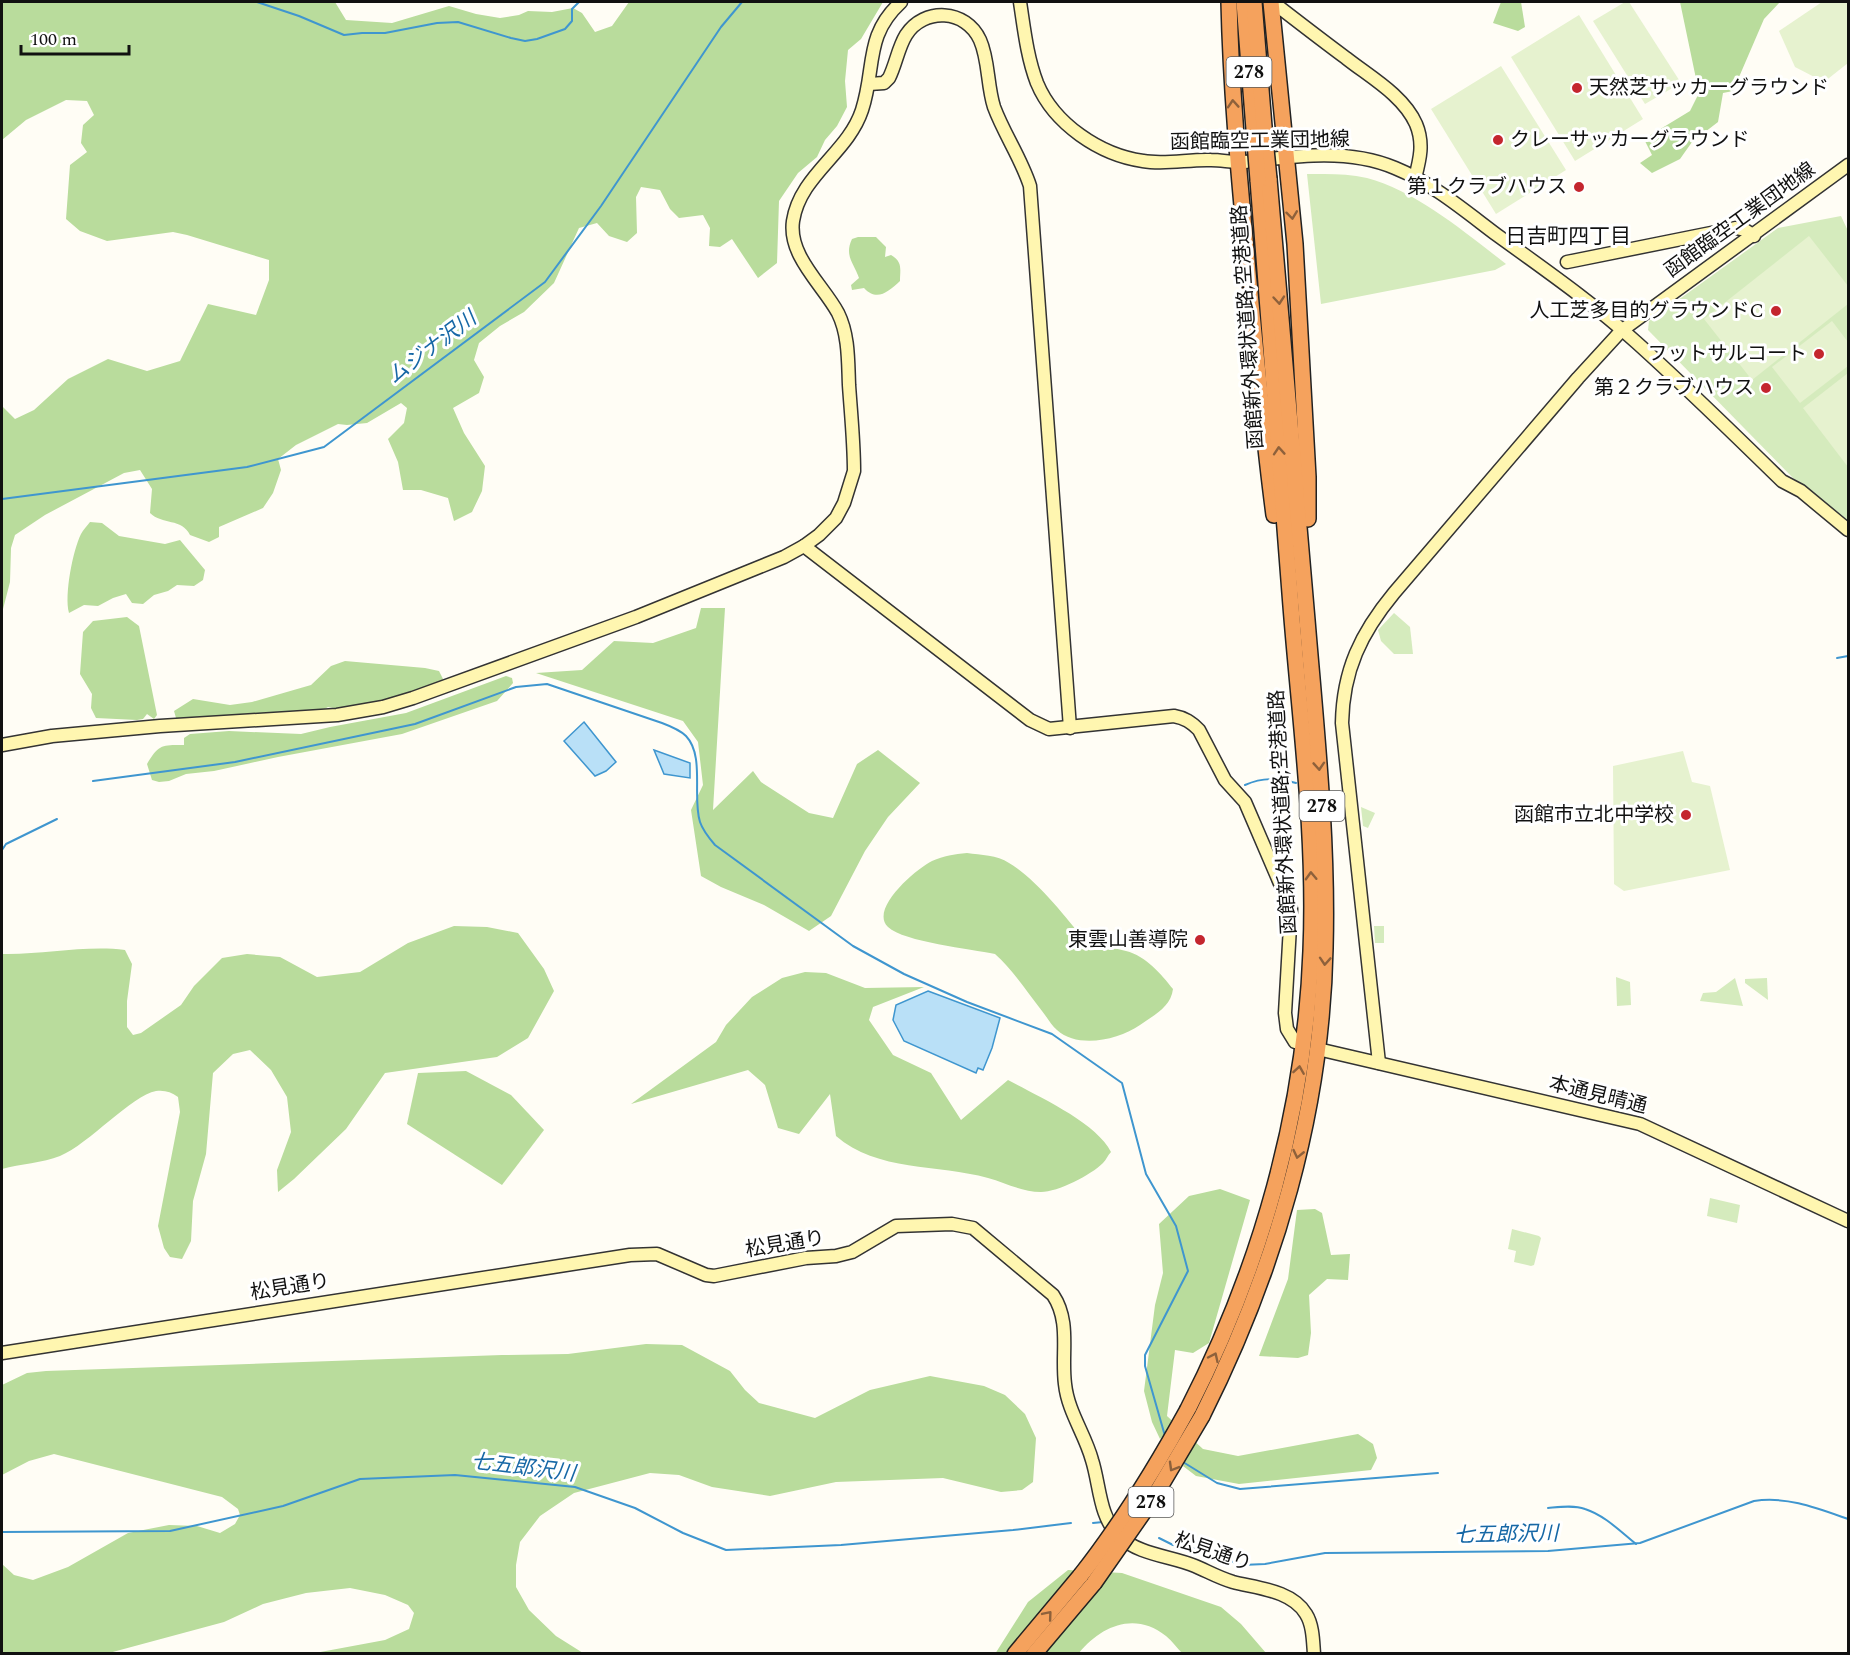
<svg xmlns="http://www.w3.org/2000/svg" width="1850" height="1655" font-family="Spectral,'Noto Sans JP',serif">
	<rect width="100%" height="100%" fill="#fffdf5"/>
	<!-- green -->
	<g fill="#d5ebbd">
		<path d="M1307,174C1327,174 1347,173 1367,178C1416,191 1466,233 1506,264L1495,270L1321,304Z"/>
		<path d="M1841,216L1848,231V524L1793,478L1648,330L1649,321L1778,228Z"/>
		<path d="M1394,613L1410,627L1413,654H1394L1381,641L1378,630Z"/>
		<path d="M1361,807L1375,813L1368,828L1363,826Z"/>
		<path d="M1374,926H1384V943H1375Z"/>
		<path d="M1616,977L1630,982L1631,1005L1617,1006Z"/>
		<path d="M1735,978L1743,1006L1700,1001L1703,993L1716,992Z"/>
		<path d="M1767,978L1768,1000L1745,983V979Z"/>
		<path d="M1710,1198L1740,1205L1737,1223L1707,1216Z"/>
		<path d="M1512,1229L1539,1236L1541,1238L1534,1265L1531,1266L1514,1262L1516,1251L1508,1249Z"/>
	</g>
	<!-- forest -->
	<g fill="#b9dc9c">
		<path d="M2,2H335L346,20L392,23L449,6L476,14L500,18L519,15L528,11L552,12L573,8L582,13L595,32L612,26L629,2H883L861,39L848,50L845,81L847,107L837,126L825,140L817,157L798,173L779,201L777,263L758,278L732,239L720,247L709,246L710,228L703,215L679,218L670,209L660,190L641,187L636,197L637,233L627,242L609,236L597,223L579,228L554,283L524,312L500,326L479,343L474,360L484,377L479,393L453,408L464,433L485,466L482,491L472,512L454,521L448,498L421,490H403L398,462L388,439L404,423L407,408L401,403L367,423L347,425L338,424L296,445L278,459L281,470L273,493L263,508L219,527V537L209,542L190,535C182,518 162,525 150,513L152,489L140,470L124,473L45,515L15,535L11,548L10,582L2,613V406L15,419L34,410L68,379L108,359L147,371L180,361L208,304L256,315L269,280V260L187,235L173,232L107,241L80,231L66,219L70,165L87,152L81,143L83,125L94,115L87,101L66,100L26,120L2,140Z"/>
		<path d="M1501,2H1521L1525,27L1518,31L1493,23Z"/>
		<path d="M1680,2H1780L1764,19L1733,91L1723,93L1718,122L1692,142L1680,159L1652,173L1640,163L1652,155L1644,139L1690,111L1699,93Z"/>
		<path d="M858,237H876L886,247L885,257L891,255C903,262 900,269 900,281C888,292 877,302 864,288L852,290L851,285L859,278C854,263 844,256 852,239Z"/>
		<path d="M90,522L102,523L119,536L165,544L180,540L205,570L203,580L194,586L177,585L168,591L154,595L143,604L132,603L126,594L113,598L98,606L84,605L69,613C64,595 73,550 81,534C83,530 87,526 90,522Z"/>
		<path d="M701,608H725L713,810L753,771L761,782L809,813L833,818L857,764L878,750L920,783L888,817L865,851L831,916L809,931L764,905L721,887L701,876L691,810L703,785L698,742L683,721L536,673L582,670L614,641L653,643L696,628Z"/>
		<path d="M127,617L139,626L157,715L154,719L147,714L143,719L137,720L96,718L91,708L92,694L80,674L83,632L93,621Z"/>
		<path d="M345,661L425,668L439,671L443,679L439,686C405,697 365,714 328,707L321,711L192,719L176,718L174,711L193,699L230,705L252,702L311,685L331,666Z"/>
		<path d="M506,676L512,678L513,683L497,701L402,734L278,757L214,771L186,774L169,781L159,782L152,780L147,764C159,744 162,745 184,745V738L190,734L229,731L301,734L330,727L406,713Z"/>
		<path d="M967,853C981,855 997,855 1009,863C1035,878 1066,917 1085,941C1099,947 1112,947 1126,951C1146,956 1161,974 1173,989C1171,1007 1154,1015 1140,1025C1118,1040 1078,1049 1057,1030C1051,1025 1047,1017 1042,1011C1027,992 1013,970 995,954C971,949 904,942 888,927C869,909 916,869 932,861C944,856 954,854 967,853Z"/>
		<path d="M454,926L487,927L518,933L544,969L554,991L528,1038L497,1057L385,1073L346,1129L294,1179L278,1192L277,1170L291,1132L287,1097L271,1070L250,1050L233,1054L213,1073L206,1154L193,1201L191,1241L182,1259L170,1257L164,1248L158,1226L180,1112L178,1097C171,1092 165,1090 156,1091C132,1095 89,1144 60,1156C43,1163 20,1164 2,1169V954C43,955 85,945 125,950L132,964L127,1001V1027L133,1035L141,1033L181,1005L194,986L222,958L247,954L280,957L317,977L360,972L408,943Z"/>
		<path d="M805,972L826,973L865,988L924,987L873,1007L869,1020L893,1055L931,1073L961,1120L1008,1080C1037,1096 1096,1122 1111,1152C1108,1155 1106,1160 1103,1163C1091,1175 1058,1192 1041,1192C1022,1192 1006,1183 988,1178C938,1164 877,1172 836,1136L830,1094L799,1134L778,1128L765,1085L748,1070L631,1104L716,1042L726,1025L752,997L782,978Z"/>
		<path d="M466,1071L511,1095L544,1130L502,1185L407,1124L418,1073Z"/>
		<path d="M1220,1189L1250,1200L1209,1343L1193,1353L1175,1350L1167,1416L1203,1449L1238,1456L1358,1434L1373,1444L1377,1458L1371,1470L1239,1484L1196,1476L1183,1466L1191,1447L1168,1431L1160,1439L1152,1422L1144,1391L1155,1305L1163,1273L1159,1224L1189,1196Z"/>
		<path d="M1315,1209L1322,1213L1331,1255L1350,1254L1348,1280L1327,1279L1309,1295L1311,1333L1308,1355L1298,1358L1259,1356L1288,1279L1297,1210Z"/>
		<path d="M646,1344L682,1345L730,1371L745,1390L759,1403L815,1418L870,1390L930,1376L984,1386L1005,1395L1025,1414L1036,1438L1033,1482L1022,1490L1001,1492L943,1478L836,1482L770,1496L712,1487L679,1475L650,1473L574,1493L540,1516L520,1542L516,1565V1587L529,1610L556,1636L583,1653H315L385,1640L409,1629L414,1613L408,1605L385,1595L350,1588L306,1593L263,1604L224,1622L109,1653H2V1564L14,1575L33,1580L68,1567L128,1533L169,1525L197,1526L220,1533L235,1524L240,1515L238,1509L222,1497L54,1454L29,1461L2,1475V1385L27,1373L46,1371L502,1355L568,1354Z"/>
		<path d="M1068,1570L1122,1573L1221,1607L1241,1624L1266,1653H1182C1177,1648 1172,1641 1166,1636C1135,1611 1101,1626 1079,1653L995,1654L1028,1602Z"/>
	</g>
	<!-- pitch -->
	<g fill="#e6f2cf">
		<path d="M1625,2H1629L1681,83L1645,104L1593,21Z"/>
		<path d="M1822,2H1848V63L1824,82L1795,67L1779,31Z"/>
		<path d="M1579,15L1643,119L1575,161L1511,57Z"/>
		<path d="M1501,66L1566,170L1496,214L1431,109Z"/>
		<path d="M1809,236L1848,286V304L1752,380L1704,319Z"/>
		<path d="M1832,321L1848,342V366L1800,403L1772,367Z"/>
		<path d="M1848,373V467L1803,408Z"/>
		<path d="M1683,751L1692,782L1710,786L1730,870L1624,891L1614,884L1613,766Z"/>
	</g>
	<!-- water -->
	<g fill="#b9e0f7" stroke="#3f96cf" stroke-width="1.5">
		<path d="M584,722L616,762L606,771L595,776L564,741Z"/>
		<path d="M654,750L690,763V778L664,774Z"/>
		<path d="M928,991L1000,1018L992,1048L983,1070L978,1068L976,1073L904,1041L893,1020L896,1005Z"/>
	</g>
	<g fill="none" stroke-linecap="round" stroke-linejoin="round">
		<!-- stream -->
		<g stroke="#3f96cf" stroke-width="2">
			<path d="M39,2H51"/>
			<path d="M257,2L299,16L344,35L362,33H385L437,23L458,22L511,38L525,41L537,39L565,29L572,21V9L579,2"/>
			<path d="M2,499L247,467L324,447L545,282L601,206L721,27L742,2"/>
			<path d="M1837,658L1848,656"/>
			<path d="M93,781L235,762L415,724L516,687L547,684L662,723C670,726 680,730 686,736C705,756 692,797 700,822C703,831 709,838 715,845L853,946L904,974L967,1002L1052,1034L1122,1083L1146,1174L1176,1226L1188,1271L1145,1355V1366L1165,1436"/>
			<path d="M1245,785C1263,777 1277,778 1296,783"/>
			<path d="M2,850L6,844L57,819"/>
			<path d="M1183,1462L1217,1483L1240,1489L1438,1473"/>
			<path d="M1548,1508C1560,1507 1574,1505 1585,1509C1604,1515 1620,1531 1636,1544"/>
			<path d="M1093,1523L1103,1522"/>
			<path d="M2,1532L170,1531L283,1506L360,1479L455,1475L575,1487L635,1508L683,1533L726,1550L841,1545L1013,1530L1071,1523"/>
			<path d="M1159,1538L1173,1545L1192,1548L1242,1565L1265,1564L1325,1553L1548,1551L1640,1543L1754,1501C1787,1496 1817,1508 1848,1519"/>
		</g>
		<!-- secondary casing -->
		<g stroke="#333" stroke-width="15">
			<g id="secondary">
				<path d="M1020,2C1024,28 1027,57 1037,83C1054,124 1100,155 1143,161C1165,165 1189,159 1211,160C1223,160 1233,163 1245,162C1294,156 1348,148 1395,168C1432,183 1465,211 1497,235C1544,269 1593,303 1636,342C1686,387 1734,434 1782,481L1801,491L1848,530"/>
				<path d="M1279,7C1301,24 1323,41 1346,58C1370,77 1403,95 1416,124C1424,143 1420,159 1415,178"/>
				<path d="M869,84L884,83L889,78C896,64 898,48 906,35C924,7 966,9 980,40C989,60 987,85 994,107C1004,134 1021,158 1030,186L1070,728"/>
				<path d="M1567,262L1736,228L1745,230L1754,236"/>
				<path d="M804,546L1030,720L1049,729L1174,716C1185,718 1191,722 1199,730L1225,780L1245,802L1291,909L1285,1013L1287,1029L1295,1042"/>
				<path d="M2,745L52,736L160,726L337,715L383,707L413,698L636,617L784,557L804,546L819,535L836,518L844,503L854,471C854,443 851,414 849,385C848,362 849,335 838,313C823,285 788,256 793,221C800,175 848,153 862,110C876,67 864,36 901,2"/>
				<path d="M1322,1050L1640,1124L1848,1221"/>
				<path d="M1379,1063L1342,723C1343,670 1361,633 1394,593L1578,378L1621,331L1848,165"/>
				<path d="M2,1353L630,1255L657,1254L706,1275L714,1276L806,1258L836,1256L852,1252L896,1226L952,1224L973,1228L1053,1295C1071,1322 1061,1353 1065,1384C1068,1412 1085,1434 1092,1460C1100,1485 1099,1517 1119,1536C1139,1555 1171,1556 1195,1566C1207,1571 1219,1578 1233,1582C1256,1588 1292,1590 1306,1614C1313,1625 1313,1641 1314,1654"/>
			</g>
		</g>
		<!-- highway casing -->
		<g stroke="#222" stroke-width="18">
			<g id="highway">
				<path d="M1229,2C1231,89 1239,174 1247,261C1255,346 1263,431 1274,515"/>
				<path d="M1244,2L1255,142"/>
				<path d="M1254,2L1265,139"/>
				<path d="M1271,2L1295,244L1308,477V519"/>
				<path d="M1188,1409C1261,1267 1305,1111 1311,951C1316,837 1300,721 1291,606C1280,464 1269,322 1258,180"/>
				<path d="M1202,1416C1275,1271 1322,1111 1325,948C1328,839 1316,729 1307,620C1295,473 1282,326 1269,179"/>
				<path d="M1015,1654L1081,1575"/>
				<path d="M1034,1654L1094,1583"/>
			</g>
		</g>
		<!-- secondary -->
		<use href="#secondary" stroke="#fff6b0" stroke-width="12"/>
		<!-- highway -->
		<use href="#highway" stroke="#f5a25d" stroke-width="15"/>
		<!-- highway-bridge casing -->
		<g stroke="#222" stroke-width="18" stroke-linecap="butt">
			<g id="highway-bridge">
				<path d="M1265,139L1269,179"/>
				<path d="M1255,142L1258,180"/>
				<path d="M1081,1575C1122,1523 1156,1467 1188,1409"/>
				<path d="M1094,1583L1154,1497L1202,1416"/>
			</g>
		</g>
		<!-- highway-bridge -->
		<use href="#highway-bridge" stroke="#f5a25d" stroke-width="15"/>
	</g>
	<!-- one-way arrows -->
	<defs><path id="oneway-chevron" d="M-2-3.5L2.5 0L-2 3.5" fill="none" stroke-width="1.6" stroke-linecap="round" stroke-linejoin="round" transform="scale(1.5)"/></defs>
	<g stroke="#8e613b">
		<use href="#oneway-chevron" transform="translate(1233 104) rotate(-94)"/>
		<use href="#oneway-chevron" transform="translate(1292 215) rotate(83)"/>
		<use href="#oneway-chevron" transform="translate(1279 300) rotate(85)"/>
		<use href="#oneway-chevron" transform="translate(1279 451) rotate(-94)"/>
		<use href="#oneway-chevron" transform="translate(1319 766) rotate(86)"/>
		<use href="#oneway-chevron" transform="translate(1311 876) rotate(-92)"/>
		<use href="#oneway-chevron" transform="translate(1325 961) rotate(94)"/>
		<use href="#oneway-chevron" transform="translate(1299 1070) rotate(-81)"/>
		<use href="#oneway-chevron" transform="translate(1298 1154) rotate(103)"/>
		<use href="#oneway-chevron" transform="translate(1214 1357) rotate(-65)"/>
		<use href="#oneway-chevron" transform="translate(1173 1467) rotate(120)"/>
		<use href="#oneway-chevron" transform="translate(1048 1615) rotate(-50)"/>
	</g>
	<!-- markers -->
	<g fill="#c4262e" stroke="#fff" stroke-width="2">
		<circle cx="1577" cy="88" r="6"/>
		<circle cx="1498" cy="140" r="6"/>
		<circle cx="1579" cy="187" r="6"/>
		<circle cx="1776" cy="311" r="6"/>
		<circle cx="1819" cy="354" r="6"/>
		<circle cx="1766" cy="388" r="6"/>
		<circle cx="1686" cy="815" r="6"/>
		<circle cx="1200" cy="940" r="6"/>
	</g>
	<g text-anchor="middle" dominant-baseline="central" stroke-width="6" stroke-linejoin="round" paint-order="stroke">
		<!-- shield labels -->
		<g fill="#fff" stroke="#585858" stroke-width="1.5">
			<rect x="1226.5" y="57" width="45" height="30" rx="4.5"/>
			<rect x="1299.5" y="791" width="45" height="30" rx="4.5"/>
			<rect x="1128.5" y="1487" width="45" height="30" rx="4.5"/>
		</g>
		<g font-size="18" font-weight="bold" fill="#111">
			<text x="1249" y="72">278</text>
			<text x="1322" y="806">278</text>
			<text x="1151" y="1502">278</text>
		</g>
		<!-- poi labels -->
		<g font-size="20" fill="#111" stroke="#fff" text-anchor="end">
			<text x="1589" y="88" text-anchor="start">天然芝サッカーグラウンド</text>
			<text x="1510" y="140" text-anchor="start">クレーサッカーグラウンド</text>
			<text x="1567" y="187">第１クラブハウス</text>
			<text x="1764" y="311">人工芝多目的グラウンドC</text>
			<text x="1807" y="354">フットサルコート</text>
			<text x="1754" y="388">第２クラブハウス</text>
			<text x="1674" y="815">函館市立北中学校</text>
			<text x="1188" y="940">東雲山善導院</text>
		</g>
		<!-- street labels -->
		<g font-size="20" fill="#111" stroke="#fff">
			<text transform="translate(1260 141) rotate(-1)">函館臨空工業団地線</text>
			<text transform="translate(1740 220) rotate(-36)">函館臨空工業団地線</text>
			<text transform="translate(1248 327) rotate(-94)">函館新外環状道路;空港道路</text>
			<text transform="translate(1283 812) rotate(-93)">函館新外環状道路;空港道路</text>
			<text transform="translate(1598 1095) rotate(14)">本通見晴通</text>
			<text transform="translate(785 1244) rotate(-9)">松見通り</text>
			<text transform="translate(290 1287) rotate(-9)">松見通り</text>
			<text transform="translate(1213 1552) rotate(19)">松見通り</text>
		</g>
		<!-- neighbourhood labels -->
		<g font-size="21" fill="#111" stroke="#fff">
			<text x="1568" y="237">日吉町四丁目</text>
		</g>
		<!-- water labels -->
		<g font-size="21" font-style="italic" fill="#1768a6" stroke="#fff">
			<text transform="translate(432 348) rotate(-37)">ムジナ沢川</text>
			<text transform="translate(523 1468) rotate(7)">七五郎沢川</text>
			<text transform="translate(1506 1535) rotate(-1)">七五郎沢川</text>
		</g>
	</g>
	<!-- border -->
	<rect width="1850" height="1655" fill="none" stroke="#111111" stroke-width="6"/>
	<!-- scale -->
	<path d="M21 45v9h108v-9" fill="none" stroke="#111111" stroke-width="3"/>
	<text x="30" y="45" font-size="18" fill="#111111" stroke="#ffffff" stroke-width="4.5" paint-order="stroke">100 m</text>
</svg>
